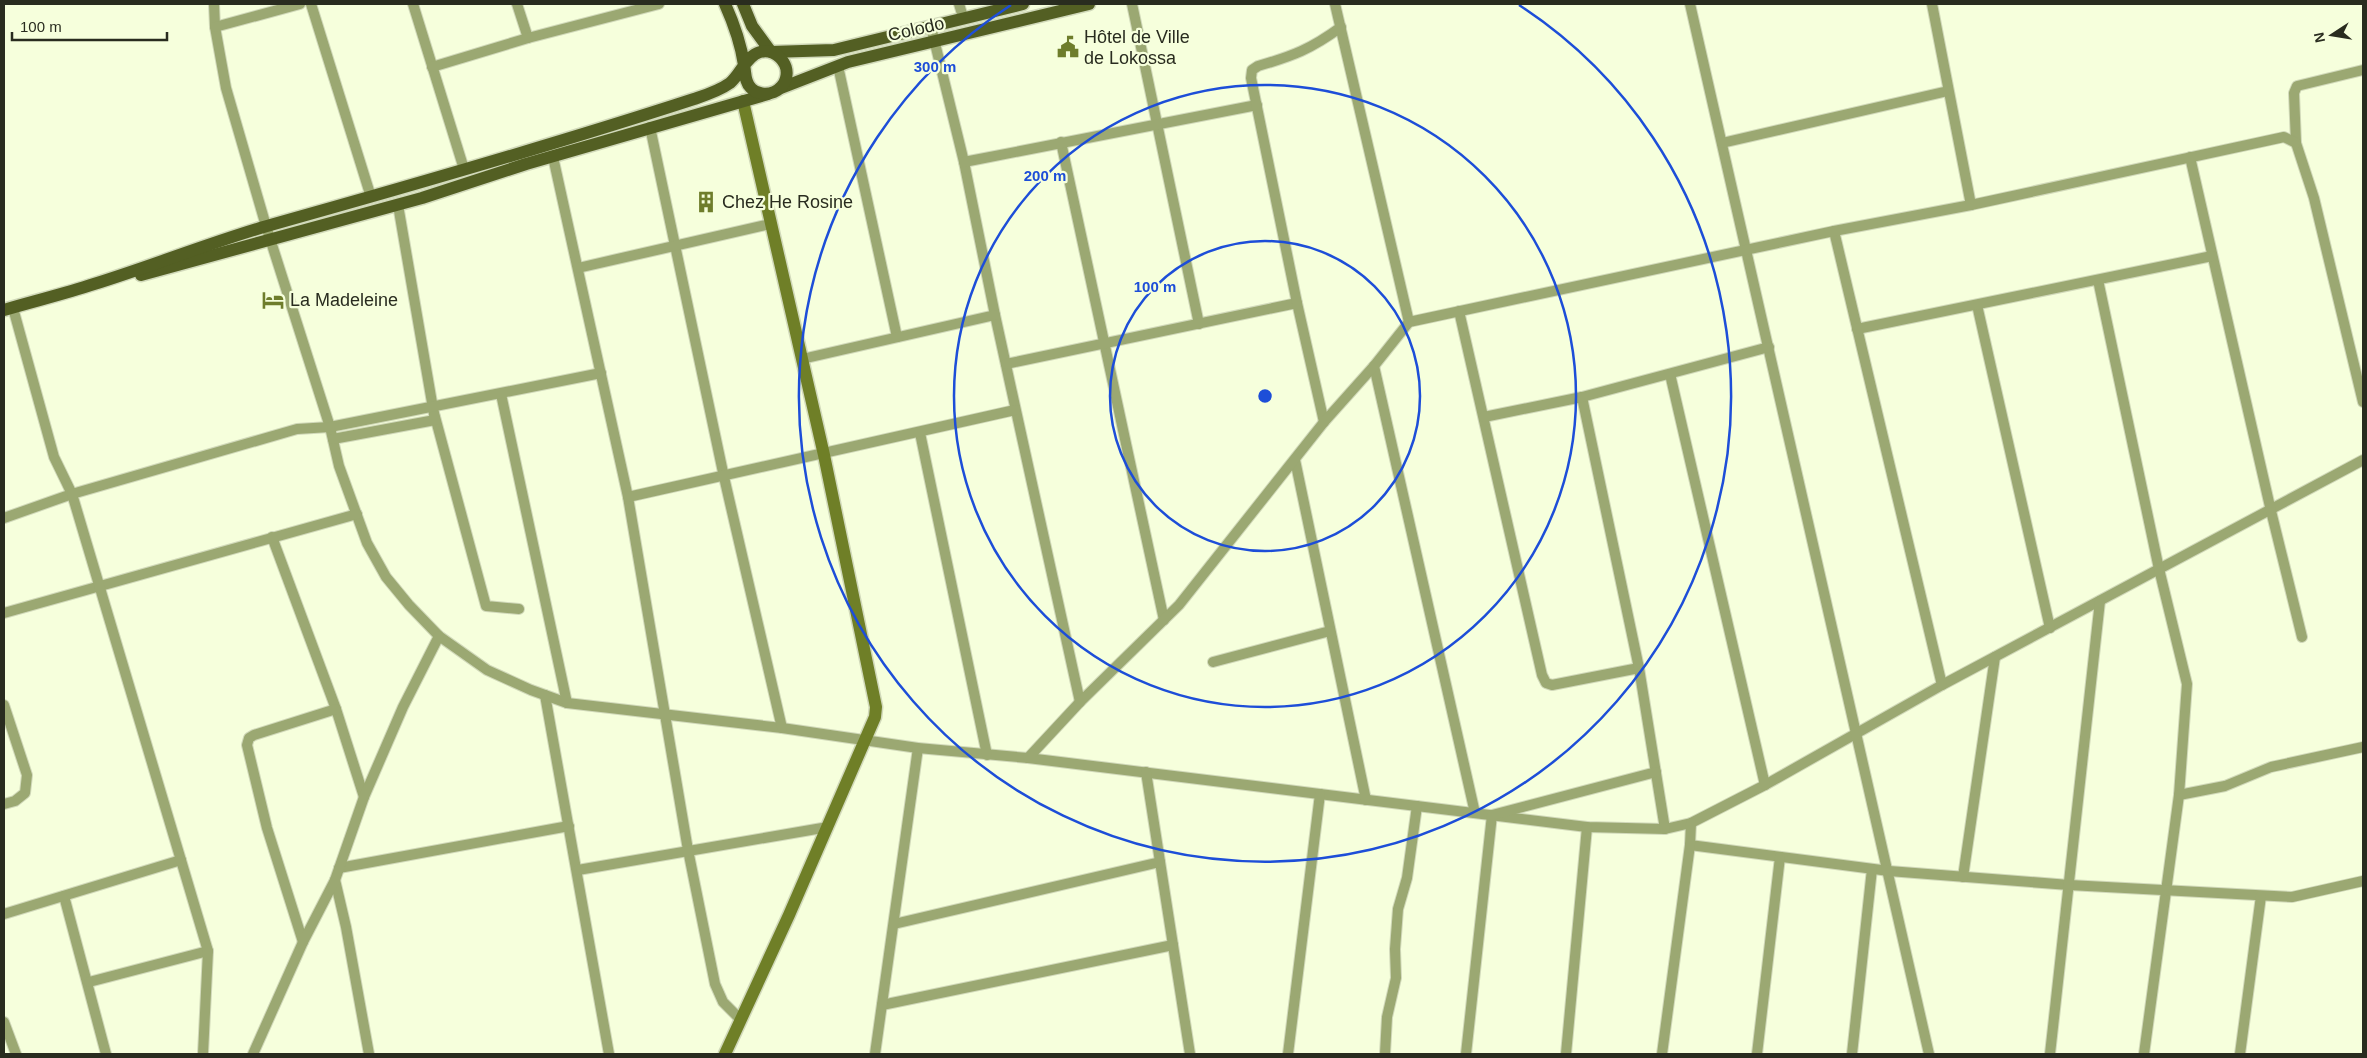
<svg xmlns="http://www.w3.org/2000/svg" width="2367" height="1058" font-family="Arial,sans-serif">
	<rect width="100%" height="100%" fill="#f6ffdc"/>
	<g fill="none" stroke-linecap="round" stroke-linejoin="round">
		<!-- minor casing -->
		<g stroke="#d1d9ba" stroke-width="12">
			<g id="minor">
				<path d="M214,4L215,27L226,88L266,226L330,427L339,466L367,543L386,577L409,605L439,636L487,670L531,690L567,703L782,728L918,748L1028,758L1587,827L1665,829L1691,823L1765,785L1942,685L2363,460"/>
				<path d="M311,4L371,197"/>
				<path d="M413,4L464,169"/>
				<path d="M517,4L528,38"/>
				<path d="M959,4L963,17"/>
				<path d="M1132,4L1199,324"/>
				<path d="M1335,4L1409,322"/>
				<path d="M1690,4L1929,1054"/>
				<path d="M1932,4L1971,205"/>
				<path d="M215,27L300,4"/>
				<path d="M931,27L964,162L995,315L1080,702"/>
				<path d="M838,66L897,337"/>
				<path d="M432,67L528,38L659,4"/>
				<path d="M2363,70L2297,86L2294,93L2296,143L2314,198L2363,402"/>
				<path d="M650,127L724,477L782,728"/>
				<path d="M1061,142L1164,620"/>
				<path d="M1722,143L1948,91"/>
				<path d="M553,157L628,497L688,850L715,984L723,1002L740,1019"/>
				<path d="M2190,157L2271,511L2302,637"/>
				<path d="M964,162L1257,105"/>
				<path d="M1834,231L1942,685"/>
				<path d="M578,268L770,224"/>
				<path d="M2098,280L2159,569L2187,684L2179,795L2144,1054"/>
				<path d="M1977,305L2050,628"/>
				<path d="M1459,311L1542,675L1546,683L1552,685L1639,668"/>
				<path d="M1857,329L2212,256"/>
				<path d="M802,359L995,315"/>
				<path d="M1006,364L1297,303"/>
				<path d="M1374,366L1475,813"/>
				<path d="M1670,374L1765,785"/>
				<path d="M501,394L567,703"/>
				<path d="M1582,397L1639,668L1665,829"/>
				<path d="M434,413L486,606L519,609"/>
				<path d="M1484,417L1582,397L1769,347"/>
				<path d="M1324,422L1297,303L1251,78L1252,70L1258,66C1293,56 1311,49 1341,27"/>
				<path d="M920,433L987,755"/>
				<path d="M333,439L435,420L398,205"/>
				<path d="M1295,460L1366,800"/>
				<path d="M628,497L1015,410"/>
				<path d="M4,518L72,494L54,457L13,308"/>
				<path d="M272,537L336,709L364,797"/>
				<path d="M4,613L357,514"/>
				<path d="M1213,662L1330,631"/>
				<path d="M545,695L609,1054"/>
				<path d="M4,705L27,775L25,793L15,801L4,804"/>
				<path d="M1028,758L1080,702L1179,605L1324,422L1374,366L1409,322L1834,231L1971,205L2284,137L2296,143"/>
				<path d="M1146,772L1190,1054"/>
				<path d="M2179,795L2225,786L2271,767L2363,747"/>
				<path d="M1690,845L1889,871L2069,885L2292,897L2363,881"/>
				<path d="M339,868L569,826"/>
				<path d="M578,870L828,827"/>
				<path d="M1963,877L1995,657"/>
				<path d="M335,880L346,927L369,1054"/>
				<path d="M64,896L106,1054"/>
				<path d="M4,914L181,860"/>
				<path d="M894,924L1160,862"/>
				<path d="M303,942L267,828L247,745L249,738L254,735L336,709"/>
				<path d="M89,982L208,951"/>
				<path d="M882,1005L1173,945"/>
				<path d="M4,1022L16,1054"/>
				<path d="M203,1054L208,951L72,494L297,429L330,427L601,373"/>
				<path d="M253,1054L303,942L335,880L364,797L403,707L439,636"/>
				<path d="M875,1054L918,748"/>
				<path d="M1288,1054L1320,794"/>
				<path d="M1385,1054L1387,1017L1396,978L1395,949L1398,909L1407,878L1417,806"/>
				<path d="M1466,1054L1492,815L1656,772"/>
				<path d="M1566,1054L1587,827"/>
				<path d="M1662,1054L1690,845L1691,823"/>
				<path d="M1757,1054L1780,857"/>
				<path d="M1852,1054L1872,869"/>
				<path d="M2050,1054L2100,601"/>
				<path d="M2240,1054L2261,896"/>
			</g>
		</g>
		<!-- secondary casing -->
		<g stroke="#d1d9ba" stroke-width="15">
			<path id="secondary" d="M725,1054L789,915L875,717L876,707L824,455L743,101"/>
		</g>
		<!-- primary casing -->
		<g stroke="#d1d9ba" stroke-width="15">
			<g id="primary">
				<path d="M743,4L752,26L771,52L834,50L1023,4"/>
				<path d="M781,88L848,62L1089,4"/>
				<path d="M141,275L422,198L526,164L768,94"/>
				<path d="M4,310C34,301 64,294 94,284C152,266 209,243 267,226C410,186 553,145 694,99C706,95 719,91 730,83C740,75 747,55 760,52C775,48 790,63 786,78C785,84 779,90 774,92C767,95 756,94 751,88C744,81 746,73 744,65C741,44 734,24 725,4"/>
			</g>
		</g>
		<!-- minor -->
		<use href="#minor" stroke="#9ba872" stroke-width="10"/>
		<!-- secondary -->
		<use href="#secondary" stroke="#6f7f27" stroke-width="12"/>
		<!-- primary -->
		<use href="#primary" stroke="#535f23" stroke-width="12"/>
	</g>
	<!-- distance rings -->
	<g fill="none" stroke="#1d4ed8" stroke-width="2.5">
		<circle cx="1265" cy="396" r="155"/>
		<circle cx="1265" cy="396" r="311"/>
		<path d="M1519 5A466 466 0 1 1 1011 5"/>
	</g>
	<!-- icons -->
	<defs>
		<g id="civic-bare" transform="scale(1.725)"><path d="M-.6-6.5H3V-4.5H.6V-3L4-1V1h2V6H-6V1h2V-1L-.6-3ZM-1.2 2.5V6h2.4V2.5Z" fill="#6e7d2b" stroke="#f6ffdc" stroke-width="2.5" paint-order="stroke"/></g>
		<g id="building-bare" transform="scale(1.725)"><path d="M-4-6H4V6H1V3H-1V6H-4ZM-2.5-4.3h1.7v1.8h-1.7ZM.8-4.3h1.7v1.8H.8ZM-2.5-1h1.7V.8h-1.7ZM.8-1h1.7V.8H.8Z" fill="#6e7d2b" stroke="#f6ffdc" stroke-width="2.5" paint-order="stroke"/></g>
		<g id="hotel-bare" transform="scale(1.725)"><path d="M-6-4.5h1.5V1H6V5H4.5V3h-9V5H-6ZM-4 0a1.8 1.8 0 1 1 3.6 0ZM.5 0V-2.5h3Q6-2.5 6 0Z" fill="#6e7d2b" stroke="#f6ffdc" stroke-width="2.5" paint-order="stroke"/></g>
	</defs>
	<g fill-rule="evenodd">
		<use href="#civic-bare" x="1068" y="47"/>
		<use href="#building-bare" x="706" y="202"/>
		<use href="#hotel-bare" x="273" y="300"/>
	</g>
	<g text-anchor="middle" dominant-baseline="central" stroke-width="4.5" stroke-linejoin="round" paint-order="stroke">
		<!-- street labels -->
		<g font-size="18" fill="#292c1f" stroke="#f6ffdc">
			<text transform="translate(916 29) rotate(-13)">Colodo</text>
		</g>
		<!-- poi labels -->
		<g font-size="18" fill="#292c1f" stroke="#f6ffdc" text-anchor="start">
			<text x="1084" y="37">Hôtel de Ville<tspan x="1084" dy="21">de Lokossa</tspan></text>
			<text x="722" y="202">Chez He Rosine</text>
			<text x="290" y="300">La Madeleine</text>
		</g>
	</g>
	<circle cx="1265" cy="396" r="8" fill="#1d4ed8" stroke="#f6ffdc" stroke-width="2.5"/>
	<g font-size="15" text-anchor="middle" font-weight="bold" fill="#1d4ed8" stroke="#f6ffdc" stroke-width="4.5" stroke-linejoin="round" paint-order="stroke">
		<text x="935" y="72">300 m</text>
		<text x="1045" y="181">200 m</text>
		<text x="1155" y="292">100 m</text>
	</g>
	<!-- border -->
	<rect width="2367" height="1058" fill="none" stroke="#292c1f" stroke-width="10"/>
	<!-- north arrow -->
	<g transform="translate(2332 35) rotate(258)" stroke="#f6ffdc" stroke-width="4" paint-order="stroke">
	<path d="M0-4L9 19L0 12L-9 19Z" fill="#292c1f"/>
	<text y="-8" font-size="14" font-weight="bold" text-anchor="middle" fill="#292c1f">N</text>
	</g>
	<!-- scale -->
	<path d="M12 32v8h155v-8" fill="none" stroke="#292c1f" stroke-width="2.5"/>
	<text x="20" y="32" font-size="15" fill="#292c1f" stroke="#f6ffdc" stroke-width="4" paint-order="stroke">100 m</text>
</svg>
